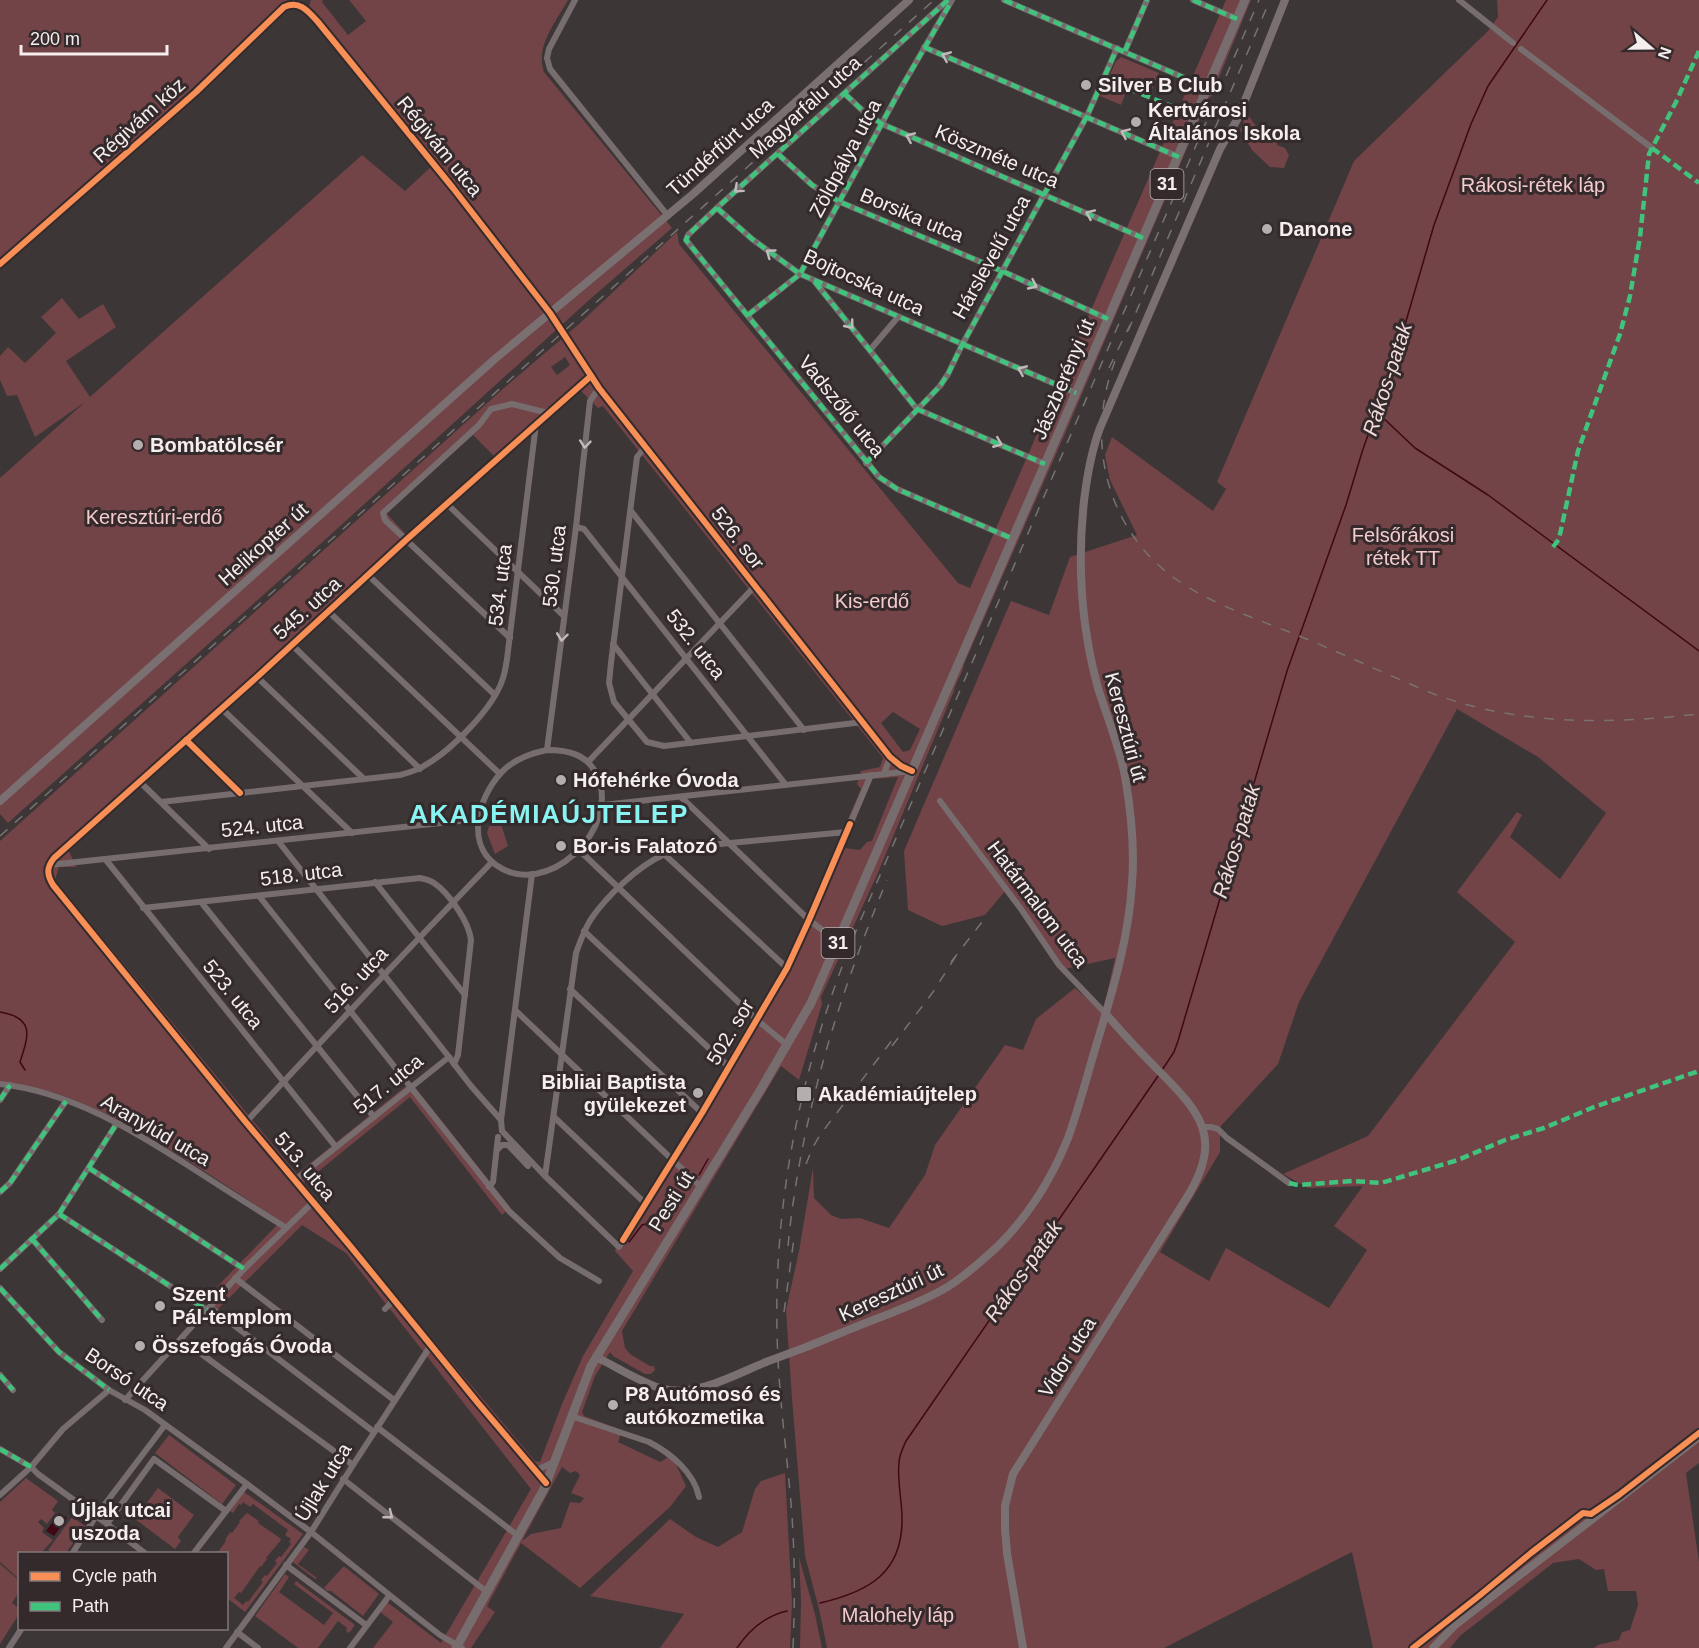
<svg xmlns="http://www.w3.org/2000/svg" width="1699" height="1648" font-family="Arial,sans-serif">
	<rect width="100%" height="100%" fill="#3c3637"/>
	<!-- green -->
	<g fill="#724347" fill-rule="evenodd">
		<path d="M0,0H288L89,183L0,262Z"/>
		<path d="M311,0H323L322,2L348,35L366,21L349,0H568C556,22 535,46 544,72L672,228L588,301L327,538L8,823L0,814V478L85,402L35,437L17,395L7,396L0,380V356L8,347L25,363L56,333L41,317L62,298L79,319L103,304L116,327L66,361L90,397L362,155L405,191L434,164L309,6Z"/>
		<path d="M1226,0H1251L1217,82L1214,94L1208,99L1064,436L964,664C963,674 955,682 954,691L877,875L821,997L822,1004L799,1080L781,1066L622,1331L625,1348L630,1354L650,1366H654L655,1370L651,1374H645L613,1356L610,1352L595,1376L582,1412L584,1416L622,1430L618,1442L660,1462L669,1457L675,1462L686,1486L670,1507L580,1588L521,1543L487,1606L495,1612L471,1648H373L393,1622L380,1612L387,1602L441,1643L531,1489L346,1253L302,1225L218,1309L204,1300L281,1221C211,1177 144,1127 67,1097C46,1089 22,1086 0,1082V841L504,388L579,324L677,232L679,244L958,583L970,588ZM565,357L570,365L557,375L551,367ZM580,390L598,408L603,406L883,758L880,767L861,771L857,784L861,789L782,971L672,1155L618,1241L615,1251L633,1271L583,1356L562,1404L540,1462L535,1461L402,1303L304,1183L410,1097L502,1215L510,1207L411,1082L297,1174L55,880L59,867H76L69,851L411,540L386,513L473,435L500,462ZM893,712L920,729L910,750L903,752L881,723ZM898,777L872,841L867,842L860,850L844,848L872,779ZM562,1467L570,1473L576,1471L580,1475L571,1493L584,1498L580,1503L570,1502L561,1528L531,1534L522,1541Z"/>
		<path d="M1497,0H1699V1463L1686,1473L1699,1562V1648H1594L1598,1645L1619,1640L1622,1632L1630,1630L1638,1605L1636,1591H1608L1604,1569L1596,1570L1579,1559L1553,1563L1460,1636L1450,1648H1373L1352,1552L1164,1648H827L819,1609L805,1556L792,1399L786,1310L799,1251L813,1168L814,1198L831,1215L841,1219L860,1218L889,1228L925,1175L935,1145L1005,1045L1023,1050L1036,1019L1075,988L1103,1012L1115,958L1060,970L1006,890L985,915L942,926L908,910L904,851L1011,601L1049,615L1070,557L1137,535L1110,480L1105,455L1112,437L1213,511L1226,489L1217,482L1354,161L1488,31L1498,17ZM1457,709L1538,757L1606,813L1560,879L1510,837L1522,815L1517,812L1457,892L1515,942L1368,1136L1283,1174L1308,1188L1363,1186L1334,1226L1367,1250L1329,1308L1226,1248L1209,1281L1160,1252L1220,1152V1127L1278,1064L1299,1002Z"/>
		<path d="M1121,57L1159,73L1149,96L1108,79L1116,61Z"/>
		<path d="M1106,82L1127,90L1121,105L1100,96Z"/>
		<path d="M1247,113L1257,128L1277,138V145L1285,148L1289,155L1284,168L1270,167L1252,150L1240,130Z"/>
		<path d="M505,808L526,813L523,824L503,819Z"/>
		<path d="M497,822L502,827L508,846L495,854L487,833L490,823Z"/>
		<path d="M169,1435L236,1485L222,1504L155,1453Z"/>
		<path d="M785,1473L792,1602L790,1648H660L684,1614L590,1596L670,1519L696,1537L718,1547L742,1532L755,1489L761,1481Z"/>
		<path d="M26,1478L58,1501L52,1510L55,1513L47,1524L41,1519L38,1522L44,1528L42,1532L53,1540L41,1553L20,1554L19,1579L0,1562V1502Z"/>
		<path d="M158,1488L194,1515L178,1537L181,1541L175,1549L135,1519Z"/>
		<path d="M244,1492L303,1534L245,1612L227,1598L226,1554H214L216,1551L218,1552L226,1541L225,1540L230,1532L232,1533L240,1522L239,1521L247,1513L259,1521L258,1523L280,1538L281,1540L266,1558L267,1559L261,1567L260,1566L241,1593L239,1592L234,1598L243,1605L246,1601L248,1602L263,1582L261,1580L265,1575L267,1576L277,1563L275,1561L279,1556L281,1557L291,1544L289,1542L291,1539L285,1535L288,1530L253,1504L250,1507L243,1502L241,1505L239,1504L233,1513L230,1511Z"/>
		<path d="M72,1517L85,1526L66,1553H52L48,1550Z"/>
		<path d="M304,1547L309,1550L298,1564L317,1578L315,1579L293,1562Z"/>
		<path d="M799,1557L815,1614L822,1648H800L801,1601Z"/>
		<path d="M0,1564L20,1581L19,1592L12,1603L19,1608V1614L0,1644Z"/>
		<path d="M343,1567H345L379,1594L363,1616L331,1591H327L324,1588Z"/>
		<path d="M285,1574L289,1577L278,1594L279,1592L324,1625L333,1613L294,1584L296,1581L355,1625L349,1633L346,1631L347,1628L338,1621L318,1648H298L255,1616Z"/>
	</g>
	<!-- water -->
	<path fill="#400714" d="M59,1513L67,1518L54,1536L46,1531Z"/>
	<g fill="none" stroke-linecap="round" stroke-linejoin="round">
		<!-- stream -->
		<g stroke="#400714" stroke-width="1.5">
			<path d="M1377,412L1415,448L1488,495L1699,651"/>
			<path d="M0,1012C36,1018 28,1037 20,1062L25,1070"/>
			<path d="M1162,1070L1174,1052L1178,1041L1287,671L1346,505L1363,449L1393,366L1434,225L1471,124L1488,86L1547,0"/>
			<path d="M699,1175L708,1159"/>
			<path d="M629,1242L642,1225L667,1218L671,1216L684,1194"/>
			<path d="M820,1603C868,1592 903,1573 902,1518C902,1500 897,1481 899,1463C899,1455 903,1448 906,1441L1158,1076"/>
			<path d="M737,1648C749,1630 765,1616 787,1611"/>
		</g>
		<!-- street -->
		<g stroke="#786d6e" stroke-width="6">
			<path d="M575,0L549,49L547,58L550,69L668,216"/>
			<path d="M948,0L720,205L688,235L686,240L879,477L897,489L1013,539"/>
			<path d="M1004,0L1208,88"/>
			<path d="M1193,0L1237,19"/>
			<path d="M1459,0L1513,43"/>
			<path d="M924,47L1179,157"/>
			<path d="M1521,49L1652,148"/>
			<path d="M1125,51L1147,0"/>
			<path d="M845,94L862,110L882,124L1143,238"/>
			<path d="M778,154L812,185L840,202L1002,271L1108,319"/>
			<path d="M717,208L752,239L800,274L1076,393"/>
			<path d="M0,264L196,92L284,7C300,0 308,11 318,22L453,188L550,313L599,388L890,757L901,766L912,771"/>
			<path d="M815,282L917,409L1045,464"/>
			<path d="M748,315L800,274L900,90L952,0"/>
			<path d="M870,350L898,317"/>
			<path d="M645,447L637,457L611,663L609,683L614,702L647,742L664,746L863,722"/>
			<path d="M866,463L940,386L948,374L962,345L1087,116L1117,48"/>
			<path d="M447,504L564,616"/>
			<path d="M631,511L804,730"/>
			<path d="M576,527L584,529L786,785"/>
			<path d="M368,575L495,695"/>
			<path d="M328,611L500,774"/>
			<path d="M510,638L385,520L383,513L479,425L491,409L512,404L548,413"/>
			<path d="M291,644L420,769"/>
			<path d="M613,644L691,743"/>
			<path d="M257,677L364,779"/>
			<path d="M221,708L352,833"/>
			<path d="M186,740L240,793"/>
			<path d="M547,750C568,750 587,754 597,775C622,829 546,901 496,865C463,841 481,790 506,768C518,758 532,753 547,750Z"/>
			<path d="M547,750L576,527L590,401L599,388"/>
			<path d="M588,762L755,586"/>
			<path d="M884,774L890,757"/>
			<path d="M139,781L209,849"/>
			<path d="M681,797L809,920L838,942"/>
			<path d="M940,801L1021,909L1059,965L1106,1014"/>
			<path d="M161,802L400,775C407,773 415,771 422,767C450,752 494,708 503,678C505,672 506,665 507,659L536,424"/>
			<path d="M603,805L912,771"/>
			<path d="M278,841L449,1057"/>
			<path d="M579,850L757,1020L787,1045"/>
			<path d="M664,854L787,968"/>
			<path d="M106,860L336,1147"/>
			<path d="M49,865L478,819"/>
			<path d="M375,882L465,995"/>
			<path d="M259,896L509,1211L560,1258L599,1281"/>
			<path d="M201,902L374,1117"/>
			<path d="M143,908L420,878C425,879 430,880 434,883C449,893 469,922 471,940L458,1055L454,1064L449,1057L295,1180"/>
			<path d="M584,931L729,1067"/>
			<path d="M570,989L702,1113"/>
			<path d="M515,1010L701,1187"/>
			<path d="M454,1064L471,1086L501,1120L502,1131L545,1176L619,1247L702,1113L787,968L809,920L871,775"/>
			<path d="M0,1084C71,1092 133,1130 192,1168C223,1188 254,1208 285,1227"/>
			<path d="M0,1100L10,1085"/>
			<path d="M554,1117L646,1204"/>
			<path d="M501,1120L532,874"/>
			<path d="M246,1122C327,1035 409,948 492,862"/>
			<path d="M1202,1127H1211L1218,1129L1227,1138L1289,1183"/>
			<path d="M497,1150L502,1145H508L528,1166"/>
			<path d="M89,1168L244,1269"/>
			<path d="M545,1176L576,953C580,942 584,930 591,919C606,897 638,866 663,855C671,851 681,850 689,847L846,832"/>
			<path d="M489,1187L493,1182L498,1137"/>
			<path d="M0,1192L10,1183L66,1101"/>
			<path d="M59,1214L207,1310"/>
			<path d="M32,1239L102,1320"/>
			<path d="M0,1269L59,1214L117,1123"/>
			<path d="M235,1278L394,1400"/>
			<path d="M0,1288L59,1352L109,1390L145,1410L247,1484L311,1532L412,1613L440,1635L462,1648"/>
			<path d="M210,1307L374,1432"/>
			<path d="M385,1309L394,1300"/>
			<path d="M181,1339L353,1465"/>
			<path d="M0,1375L13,1390"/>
			<path d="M125,1400L244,1269L313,1202"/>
			<path d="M571,1416L649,1442C670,1453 694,1472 699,1497"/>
			<path d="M377,1427L517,1535"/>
			<path d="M0,1449L31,1467L38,1474L107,1524L146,1554"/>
			<path d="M531,1466L539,1469L554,1462"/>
			<path d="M343,1479L487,1592"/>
			<path d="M546,1483L478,1403L351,1247L244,1120L53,885C47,875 46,868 54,858L257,677L406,540L591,376"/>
			<path d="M0,1495L31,1467L63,1429L109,1390"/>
			<path d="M107,1524L154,1459L226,1511"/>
			<path d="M72,1554L96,1516L165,1425"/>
			<path d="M193,1554L247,1484"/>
			<path d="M286,1565L366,1625"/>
			<path d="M237,1632L258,1648"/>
			<path d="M9,1648L22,1628"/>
			<path d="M226,1648L311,1532L353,1465L431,1345"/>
			<path d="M350,1648L389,1596"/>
		</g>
		<!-- secondary -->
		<g stroke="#7b7071" stroke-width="8">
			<path d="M0,801L496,358L693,194L909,0"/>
			<path d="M809,1346C836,1335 862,1324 889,1314C910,1305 933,1297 952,1284C968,1273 984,1259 998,1246C1028,1216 1052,1178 1068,1138C1079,1108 1087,1076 1096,1046C1112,993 1129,938 1132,883C1135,847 1131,811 1125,776C1119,745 1107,717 1098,688C1081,626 1077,565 1084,501C1087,476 1091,452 1100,428L1220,149L1238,118L1285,0"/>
			<path d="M596,1357C617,1367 641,1383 663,1389C697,1397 736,1374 766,1362"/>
			<path d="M1023,1648L1007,1553L1005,1529V1506L1013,1474L1189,1194C1222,1138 1201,1113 1160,1072C1142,1054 1123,1034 1106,1014"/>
			<path d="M1433,1648L1455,1625L1699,1437"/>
		</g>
		<!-- primary -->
		<path stroke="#786d6e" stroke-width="9" d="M456,1648L544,1489L591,1366L761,1089L811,1003L1108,319L1245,0"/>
		<!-- rail -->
		<g stroke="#797272" stroke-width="1.5" stroke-dasharray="10 10" stroke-linecap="butt">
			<path d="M1128,331L1270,0"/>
			<path d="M1115,361C1084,442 1107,533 1180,582C1218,607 1263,621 1304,638C1348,656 1390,676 1434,694C1519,726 1610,724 1699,714"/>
			<path d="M1109,368L1130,325"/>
			<path d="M0,836L934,0"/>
			<path d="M951,962L982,922"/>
			<path d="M892,1046L933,992L956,956"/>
			<path d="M806,1164L813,1147L820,1135L893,1039"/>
			<path d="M788,1246C800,1120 838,997 887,880"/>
			<path d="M784,1312L794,1238"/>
			<path d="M793,1648C795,1600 795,1551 791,1503C786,1446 778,1389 777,1332C774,1190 804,1057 858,926L1259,0"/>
		</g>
		<!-- secondary-bridge -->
		<path stroke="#7b7071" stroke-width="8" d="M766,1362L809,1346"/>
		<!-- quiet -->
		<g stroke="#40c37c" stroke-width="4.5" stroke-dasharray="9 4.5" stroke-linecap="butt">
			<path d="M948,0L720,205L688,235L686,240L879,477L897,489L1013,539"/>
			<path d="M1004,0L1208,88"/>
			<path d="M1193,0L1237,19"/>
			<path d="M924,47L1179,157"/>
			<path d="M1125,51L1147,0"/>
			<path d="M1104,79L1184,111"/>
			<path d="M845,94L862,110L882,124L1143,238"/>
			<path d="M1652,148L1699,183"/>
			<path d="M778,154L812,185L840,202L1002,271L1108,319"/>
			<path d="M717,208L752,239L800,274L1076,393"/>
			<path d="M815,282L917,409L1045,464"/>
			<path d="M748,315L800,274L900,90L950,4"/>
			<path d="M866,463L940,386L948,374L962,345L1087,116L1117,48"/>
			<path d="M1553,547L1559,539L1578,451L1620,334L1630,296L1640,237L1649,154L1676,102L1699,51"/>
			<path d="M0,1100L10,1085"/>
			<path d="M89,1168L244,1269"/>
			<path d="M1289,1183L1298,1185L1353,1181L1381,1183L1458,1160L1505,1140L1544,1128L1594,1107L1699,1071"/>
			<path d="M0,1192L10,1183L66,1101"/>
			<path d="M59,1214L207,1310"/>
			<path d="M32,1239L102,1320"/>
			<path d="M0,1269L59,1214L117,1123"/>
			<path d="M0,1288L59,1352L109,1390"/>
			<path d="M0,1375L13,1390"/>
			<path d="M0,1449L31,1467"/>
		</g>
		<!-- cycleway casing -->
		<g stroke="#342a2b" stroke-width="10">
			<g id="cycleway">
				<path d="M0,264L196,92L284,7C300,0 308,11 318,22L453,188L550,313L599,388L890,757L901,766L912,771"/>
				<path d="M186,740L240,793"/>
				<path d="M623,1240L702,1113L787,968L809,920L850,824"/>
				<path d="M546,1483L478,1403L351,1247L244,1120L53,885C47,875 46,868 54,858L257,677L406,540L591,376"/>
				<path d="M1413,1648L1479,1596L1531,1553L1583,1513L1591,1514L1619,1495L1699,1433"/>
			</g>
		</g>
		<!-- cycleway -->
		<use href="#cycleway" stroke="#f78f57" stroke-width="6"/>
	</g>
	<!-- one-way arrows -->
	<defs><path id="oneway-chevron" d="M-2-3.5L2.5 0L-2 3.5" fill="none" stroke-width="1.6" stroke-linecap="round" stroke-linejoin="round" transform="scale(1.5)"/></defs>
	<g stroke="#c3babb">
		<use href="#oneway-chevron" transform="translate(946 56) rotate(-157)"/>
		<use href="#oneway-chevron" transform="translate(1125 133) rotate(-156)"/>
		<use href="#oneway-chevron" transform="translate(910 137) rotate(-157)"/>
		<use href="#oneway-chevron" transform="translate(738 189) rotate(138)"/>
		<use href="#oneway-chevron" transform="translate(1090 214) rotate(-156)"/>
		<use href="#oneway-chevron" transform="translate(770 253) rotate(-144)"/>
		<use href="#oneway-chevron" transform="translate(1033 285) rotate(25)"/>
		<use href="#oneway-chevron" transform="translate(850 325) rotate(51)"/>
		<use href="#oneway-chevron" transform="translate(1022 370) rotate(-157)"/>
		<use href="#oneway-chevron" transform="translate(998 443) rotate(22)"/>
		<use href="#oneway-chevron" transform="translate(585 444) rotate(96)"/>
		<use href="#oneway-chevron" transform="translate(562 637) rotate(97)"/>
		<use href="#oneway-chevron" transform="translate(389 1515) rotate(38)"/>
	</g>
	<!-- markers -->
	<g fill="#b4aeaf" stroke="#342a2b" stroke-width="2">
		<circle cx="1086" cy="85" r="6"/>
		<circle cx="1136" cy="122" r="6"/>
		<circle cx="1267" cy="229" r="6"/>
		<circle cx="138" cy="445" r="6"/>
		<circle cx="561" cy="780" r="6"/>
		<circle cx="561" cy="846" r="6"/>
		<circle cx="698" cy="1093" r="6"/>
		<rect x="796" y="1086" width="16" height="16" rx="3"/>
		<circle cx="160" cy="1306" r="6"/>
		<circle cx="140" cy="1346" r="6"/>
		<circle cx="613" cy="1405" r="6"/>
		<circle cx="59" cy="1521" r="6"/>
	</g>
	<g text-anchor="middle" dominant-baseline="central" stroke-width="6" stroke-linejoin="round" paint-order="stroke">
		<!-- shield labels -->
		<g fill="#342a2b" stroke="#bbb3b4" stroke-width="1.5">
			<rect x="1150.5" y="169" width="33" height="30" rx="4.5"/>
			<rect x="821.5" y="928" width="33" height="30" rx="4.5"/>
		</g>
		<g font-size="18" font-weight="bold" fill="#f5eeef">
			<text x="1167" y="184">31</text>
			<text x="838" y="943">31</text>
		</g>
		<!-- poi labels -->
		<g font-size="20" font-weight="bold" fill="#f5eeef" stroke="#342a2b" text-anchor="start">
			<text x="1098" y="85">Silver B Club</text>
			<text x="1148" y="110">Kertvárosi<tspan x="1148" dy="23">Általános Iskola</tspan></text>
			<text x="1279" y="229">Danone</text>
			<text x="150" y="445">Bombatölcsér</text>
			<text x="573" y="780">Hófehérke Óvoda</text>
			<text x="573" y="846">Bor-is Falatozó</text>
			<text x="686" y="1082" text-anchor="end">Bibliai Baptista<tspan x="686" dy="23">gyülekezet</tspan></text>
			<text x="818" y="1094">Akadémiaújtelep</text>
			<text x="172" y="1294">Szent<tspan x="172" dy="23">Pál-templom</tspan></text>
			<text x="152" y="1346">Összefogás Óvoda</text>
			<text x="625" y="1394">P8 Autómosó és<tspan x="625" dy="23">autókozmetika</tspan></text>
			<text x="71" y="1510">Újlak utcai<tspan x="71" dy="23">uszoda</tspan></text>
		</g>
		<!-- street labels -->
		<g font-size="20" fill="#f5eeef" stroke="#342a2b">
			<text transform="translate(805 107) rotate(-42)">Magyarfalu utca</text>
			<text transform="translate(139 120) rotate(-42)">Régivám köz</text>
			<text transform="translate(440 146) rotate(51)">Régivám utca</text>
			<text transform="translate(720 147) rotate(-42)">Tündérfürt utca</text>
			<text transform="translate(997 156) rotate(23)">Köszméte utca</text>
			<text transform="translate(845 158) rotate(-62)">Zöldpálya utca</text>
			<text transform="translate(912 215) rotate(23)">Borsika utca</text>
			<text transform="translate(991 257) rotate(-61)">Hárslevelű utca</text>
			<text transform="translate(864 282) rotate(25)">Bojtocska utca</text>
			<text transform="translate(1063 379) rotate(-67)">Jászberényi út</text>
			<text transform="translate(842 406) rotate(51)">Vadszőlő utca</text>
			<text transform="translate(738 538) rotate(52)">526. sor</text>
			<text transform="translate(263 544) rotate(-42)">Helikopter út</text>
			<text transform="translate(554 566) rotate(-83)">530. utca</text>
			<text transform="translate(500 585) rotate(-83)">534. utca</text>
			<text transform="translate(307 608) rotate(-42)">545. utca</text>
			<text transform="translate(696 644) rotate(52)">532. utca</text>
			<text transform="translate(1126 727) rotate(75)">Keresztúri út</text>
			<text transform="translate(262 826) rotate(-6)">524. utca</text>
			<text transform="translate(301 874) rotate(-7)">518. utca</text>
			<text transform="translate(1038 904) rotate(53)">Határmalom utca</text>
			<text transform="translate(356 980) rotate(-47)">516. utca</text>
			<text transform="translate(233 994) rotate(51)">523. utca</text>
			<text transform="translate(730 1032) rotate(-59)">502. sor</text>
			<text transform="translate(388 1084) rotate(-39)">517. utca</text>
			<text transform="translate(156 1130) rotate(30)">Aranylúd utca</text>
			<text transform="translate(305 1166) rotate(50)">513. utca</text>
			<text transform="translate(671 1201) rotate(-58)">Pesti út</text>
			<text transform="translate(891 1292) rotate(-25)">Keresztúri út</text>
			<text transform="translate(1067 1357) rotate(-58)">Vidor utca</text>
			<text transform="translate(127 1379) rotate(34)">Borsó utca</text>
			<text transform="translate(323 1482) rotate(-58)">Újlak utca</text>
		</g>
		<!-- park labels -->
		<g font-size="20" fill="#f5cacc" stroke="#342a2b">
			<text x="1533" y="185">Rákosi-rétek láp</text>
			<text x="154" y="517">Keresztúri-erdő</text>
			<text x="1403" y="535">Felsőrákosi<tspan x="1403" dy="23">rétek TT</tspan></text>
			<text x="872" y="601">Kis-erdő</text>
			<text x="898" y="1615">Malohely láp</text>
		</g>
		<!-- water labels -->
		<g font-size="21" font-style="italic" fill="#f1dbdc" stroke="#342a2b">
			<text transform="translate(1387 379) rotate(-72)">Rákos-patak</text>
			<text transform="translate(1236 841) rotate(-73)">Rákos-patak</text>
			<text transform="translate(1023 1271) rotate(-55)">Rákos-patak</text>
		</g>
		<!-- district labels -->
		<g font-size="26" font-weight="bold" letter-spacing="1.5" fill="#88f4f2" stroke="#342a2b">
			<text x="549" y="814">AKADÉMIAÚJTELEP</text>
		</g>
	</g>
	<!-- legend -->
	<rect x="18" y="1552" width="210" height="78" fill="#342a2b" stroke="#817879" stroke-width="1.5"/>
	<rect x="30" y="1572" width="30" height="9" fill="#f78f57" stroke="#817879" stroke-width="1.5"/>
	<text x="72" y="1582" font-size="18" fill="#f5eeef">Cycle path</text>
	<rect x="30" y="1602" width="30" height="9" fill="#40c37c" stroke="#817879" stroke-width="1.5"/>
	<text x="72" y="1612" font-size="18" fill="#f5eeef">Path</text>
	<!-- north arrow -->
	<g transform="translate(1651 48) rotate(110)" stroke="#342a2b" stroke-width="4.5" paint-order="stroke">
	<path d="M0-4.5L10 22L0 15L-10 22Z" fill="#f5eeef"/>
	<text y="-9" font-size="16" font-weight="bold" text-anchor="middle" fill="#f5eeef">N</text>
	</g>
	<!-- scale -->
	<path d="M21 45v9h146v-9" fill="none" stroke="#f5eeef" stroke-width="3"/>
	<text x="30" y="45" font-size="18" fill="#f5eeef" stroke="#342a2b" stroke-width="4.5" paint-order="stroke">200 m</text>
</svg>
